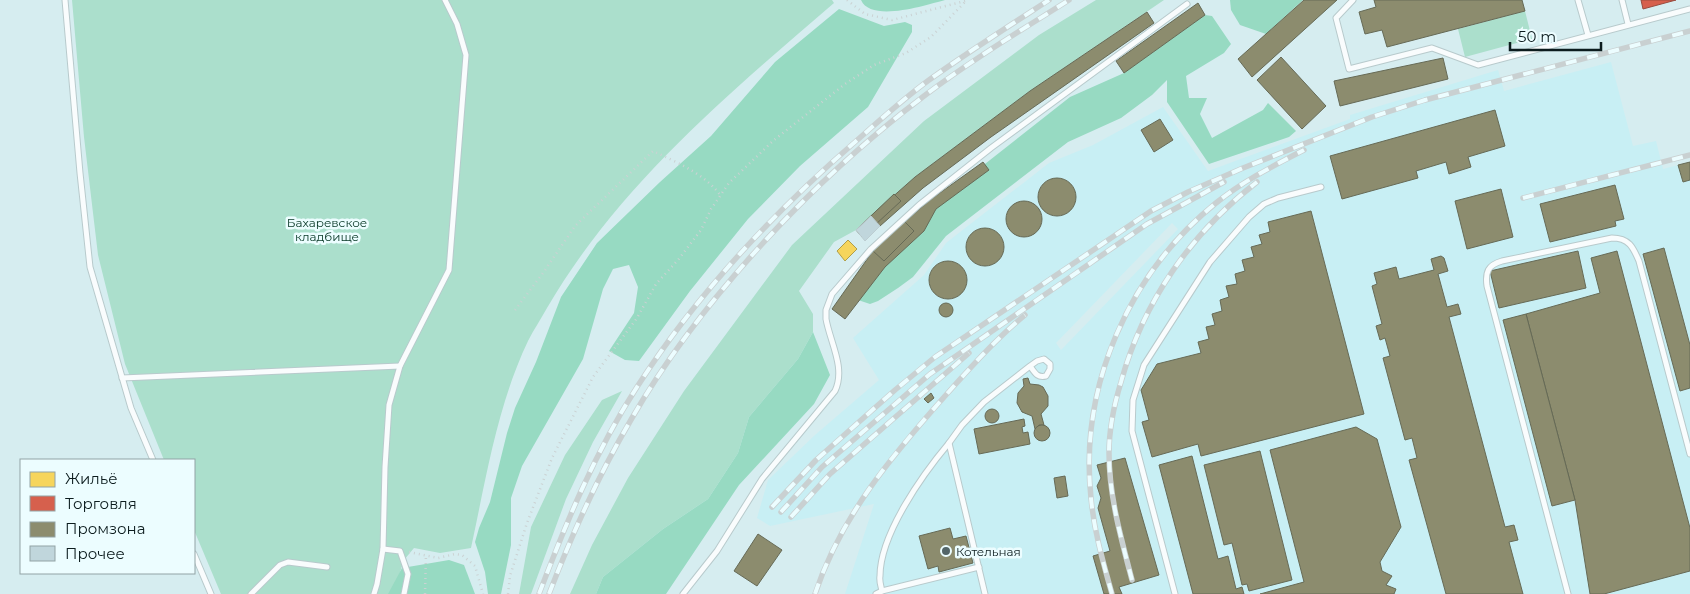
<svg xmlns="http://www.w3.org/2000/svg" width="1690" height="594" font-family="Montserrat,sans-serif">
	<rect width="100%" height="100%" fill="#d6edf0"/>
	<!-- built -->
	<path fill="#c8eff4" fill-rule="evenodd" d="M1611,62L1633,146L1656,141L1663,169L1690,162V594H845L874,504L770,526L757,518L768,480L815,435L879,380L853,338L924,275L946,243L1049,163L1093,145L1163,107L1208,171L1350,119V115L1498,70L1504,91ZM1172,223L1178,229L1061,350L1056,343Z"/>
	<!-- green -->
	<g fill="#abdfcc">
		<path d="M72,0H832L834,3C728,94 618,186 547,308C541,319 534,329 528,341C497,406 486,479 471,548L440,553L414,548L404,560L393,594H221L194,530V460H164L125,364L98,255L84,137Z"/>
		<path d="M1096,0H1164L1030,91L915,177L856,230L834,242L799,291L813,314V332L798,359L749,417L738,453L708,499L663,529L603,577L596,594H570L592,545L628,478L684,391L792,245L924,121L1039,35Z"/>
		<path d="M1525,11L1532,39L1465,57L1458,29Z"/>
		<path d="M622,391L593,442L566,499L531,594H519L531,527L565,455L602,400Z"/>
	</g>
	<!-- forest -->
	<g fill="#97dac2">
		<path d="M861,0H945C926,5 871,23 861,0Z"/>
		<path d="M1230,0H1303L1266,34L1240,25L1231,10Z"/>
		<path d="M839,9L884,26L905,22L912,25V32L868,107L800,166L748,219L690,291L639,361L625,360L609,351L634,313L638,287L629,265L613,269L603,289L583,359L522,466L511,498V545L501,594H488L485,572L475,542L479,528L490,502L507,433L515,408L536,362L561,297L597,243L660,182L711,136L775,62Z"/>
		<path d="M1205,15L1212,16L1231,44L1224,53L1186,76L1189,98H1207L1200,114L1212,138L1263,110L1268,103L1296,131L1289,137L1209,164L1167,102V80L1152,95L1121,118L1068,142L946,236L913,277L898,288L878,301L870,304L855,299L920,215L1070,97L1124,73Z"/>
		<path d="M813,332L830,375L814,404L739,485L666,594H596L603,577L663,529L708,499L738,453L749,417L798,359Z"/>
		<path d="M449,560L464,565L475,594H388L402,568Z"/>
	</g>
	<!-- homes -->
	<path fill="#f6d55c" stroke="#b09e49" d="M848,240L857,249L845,261L837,251Z"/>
	<!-- shops -->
	<path fill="#d6604d" stroke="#994c3f" d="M1641,0H1676L1643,9Z"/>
	<!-- industry -->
	<g fill="#8c8c6e" stroke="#666a56">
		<path d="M1304,0H1337L1252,77L1238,59Z"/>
		<path d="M1374,0H1522L1525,11L1387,47L1382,30L1365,34L1359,12L1376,7Z"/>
		<path d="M1198,3L1205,15L1124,73L1116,61Z"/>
		<path d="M1147,12L1154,23L991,137L923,188L880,226L871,216L915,177L1030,91Z"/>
		<path d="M1281,57L1326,106L1302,129L1257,80Z"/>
		<path d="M1443,58L1448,79L1340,106L1334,81Z"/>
		<path d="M1495,110L1505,146L1468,157L1471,167L1449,174L1446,162L1416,171L1418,178L1342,199L1330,156Z"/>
		<path d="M1160,119L1173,140L1154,152L1141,130Z"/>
		<path d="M983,162L989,170L936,209L924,231L885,267L845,319L832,309L875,248L930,200Z"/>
		<path d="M1690,162V180L1683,182L1678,165Z"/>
		<circle cx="1057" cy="197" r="19"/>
		<path d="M1615,185L1624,219L1615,221L1616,226L1550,242L1540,204Z"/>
		<path d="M1501,189L1513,237L1467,249L1455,201Z"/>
		<path d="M894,194L901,201L862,237L856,230Z"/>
		<circle cx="1024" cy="219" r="18"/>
		<path d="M1311,211L1364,414L1201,456L1198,444L1152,457L1142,422L1149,420L1141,390L1157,364L1201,353L1198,342L1209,339L1206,327L1215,325L1212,314L1222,311L1220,300L1229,297L1226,286L1237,284L1235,274L1245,271L1242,260L1254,257L1251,247L1262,244L1259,235L1270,232L1268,222Z"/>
		<path d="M903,220L914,231L884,261L873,251Z"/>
		<circle cx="985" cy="247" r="19"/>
		<path d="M1664,248L1690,345V388L1680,391L1643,254Z"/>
		<path d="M1578,251L1586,288L1499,308L1490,271Z"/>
		<path d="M1617,251L1690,528V571L1604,594H1590L1575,500L1526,314L1600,293L1591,258Z"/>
		<path d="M1441,256L1444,258L1448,271L1438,274L1447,307L1458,304L1461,314L1449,317L1505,527L1514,525L1518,540L1509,542L1523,594H1446L1409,460L1417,458L1412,438L1405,440L1383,358L1390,356L1385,338L1380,340L1376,326L1382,324L1372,286L1377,284L1374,273L1396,267L1399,279L1434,270L1431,259Z"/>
		<circle cx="948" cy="280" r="19"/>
		<circle cx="946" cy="310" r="7"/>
		<path d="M1526,314L1575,500L1552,506L1503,320Z"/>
		<path d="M1028,378L1030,384L1039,385L1043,387L1048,396V406L1041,414L1044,425H1039L1035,429L1032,416L1022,412L1017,403L1018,393L1024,386L1023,379Z"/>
		<path d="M931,393L934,398L928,403L924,399Z"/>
		<circle cx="992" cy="416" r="7"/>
		<path d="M1024,419L1025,426L1022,427L1023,433L1028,432L1030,444L979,454L974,429Z"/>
		<circle cx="1042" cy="433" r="8"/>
		<path d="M1356,427L1377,439L1401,527L1380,562L1382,571L1392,576L1386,585L1396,589L1394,594H1260L1304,582L1270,450Z"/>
		<path d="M1260,451L1292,580L1249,591L1247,584L1242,585L1232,543L1224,545L1204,465Z"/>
		<path d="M1192,456L1218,559L1228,556L1236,589L1242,587L1244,594H1193L1159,465Z"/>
		<path d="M1125,458L1159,575L1119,587L1122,594H1104L1093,556L1110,551L1098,508L1101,498L1097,486L1101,478L1097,465Z"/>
		<path d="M1065,476L1068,496L1057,498L1054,478Z"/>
		<path d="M950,528L953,539L966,536L973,563L939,572L938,566L928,569L919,536Z"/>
		<path d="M758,534L782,550L757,586L734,571Z"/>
	</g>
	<!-- building -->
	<path fill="#c0d6dc" stroke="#bccdd1" d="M871,216L880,226L865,241L856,230Z"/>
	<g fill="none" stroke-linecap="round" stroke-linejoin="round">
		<!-- lane casing -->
		<g stroke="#b8cacc" stroke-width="7">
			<g id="lane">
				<path d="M65,0L80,173L90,267L131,408L153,460"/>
				<path d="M1353,0L1336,18L1349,69L1432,48L1478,65L1690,9"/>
				<path d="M1578,0L1588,35"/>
				<path d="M1622,0L1628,24"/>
				<path d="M122,378L400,366"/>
				<path d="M383,549L400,551L408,574L404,594"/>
				<path d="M194,554L211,594"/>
				<path d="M882,591C881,586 879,581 880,576C880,534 923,474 949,443"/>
				<path d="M251,594L280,565L288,562L327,567"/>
				<path d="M374,594L377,584L383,549L385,467L389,405L400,366L449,270L466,55L457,24L445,0"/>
				<path d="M683,594L717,551L762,479L835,391C846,368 830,342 826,319V310L832,294L871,249L919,205L991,148L1187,4"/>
				<path d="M876,594L882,591L979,567"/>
				<path d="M985,594L949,443L962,425L984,402L1030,366L1037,361L1044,359L1050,364V369L1046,376C1037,378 1035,373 1030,366"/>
				<path d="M1175,594L1132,431L1133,400L1144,365L1210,262L1249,217L1264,204L1278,198L1321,187"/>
				<path d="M1568,594L1487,286C1485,272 1488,265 1502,261L1612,238C1629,238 1633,247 1639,261L1690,454"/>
			</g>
		</g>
		<!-- path -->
		<g stroke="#cbd2d3" stroke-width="2.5" stroke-dasharray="1 4" stroke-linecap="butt">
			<path d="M847,0L865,14L892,20L969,0"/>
			<path d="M515,310L543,273L575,226L653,151C678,163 705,174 721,196"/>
			<path d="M409,552L438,558L455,554L462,555L475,566L483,594"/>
			<path d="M425,594L426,554"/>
			<path d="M508,594L510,576L527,523L552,458L593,377L637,318L656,284L678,260L701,230L711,209L729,183L774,140L845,84L874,65L906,53L931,37L965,2"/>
		</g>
		<!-- lane -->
		<use href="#lane" stroke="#f9fcfd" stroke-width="5"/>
		<!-- rail casing -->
		<g stroke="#c9d0d1" stroke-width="5.5">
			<g id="rail">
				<path d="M1523,198L1690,155"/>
				<path d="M772,507L816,460L895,390L935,357L1151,211L1188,192L1243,168L1372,117L1425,100L1690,31"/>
				<path d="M781,512L822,467L930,374L1147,224L1224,182"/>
				<path d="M791,517L830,474L969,353"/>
				<path d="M1132,580C1121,538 1109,496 1109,453C1109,429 1114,405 1121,382C1143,302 1191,233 1257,182"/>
				<path d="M539,594C566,523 595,452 637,387C696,295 772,214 855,142C879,121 903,99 929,80C968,52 1009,26 1049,0"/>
				<path d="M549,594C572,534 599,474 632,418C701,299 814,179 924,96C970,61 1020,31 1069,0"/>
				<path d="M815,594C841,516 891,457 945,396C970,368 995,340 1025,315"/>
				<path d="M1112,594C1103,562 1094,531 1091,498C1079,386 1129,273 1216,203C1243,181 1273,166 1304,150"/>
			</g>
		</g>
		<!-- rail -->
		<use href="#rail" stroke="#ecfdff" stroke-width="4" stroke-dasharray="11" stroke-linecap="butt"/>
	</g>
	<!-- markers -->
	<circle fill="#536568" stroke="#ecfdff" stroke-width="2" cx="946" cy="551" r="5"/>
	<g text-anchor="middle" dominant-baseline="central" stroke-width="5" stroke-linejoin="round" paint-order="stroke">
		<!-- park labels -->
		<g font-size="12" fill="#053523" stroke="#ecfdff">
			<text x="327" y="222">Бахаревское<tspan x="327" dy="14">кладбище</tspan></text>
		</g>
		<!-- poi labels -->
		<g font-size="12" fill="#0c1c1e" stroke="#ecfdff" text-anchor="start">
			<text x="956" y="551">Котельная</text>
		</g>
	</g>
	<!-- legend -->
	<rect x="20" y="459" width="175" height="115" fill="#ecfdff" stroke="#92a3a5"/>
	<rect x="30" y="472" width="25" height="15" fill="#f6d55c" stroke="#92a3a5"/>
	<text x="65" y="484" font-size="15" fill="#0c1c1e">Жильё</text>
	<rect x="30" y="496" width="25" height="15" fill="#d6604d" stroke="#92a3a5"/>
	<text x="65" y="509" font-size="15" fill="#0c1c1e">Торговля</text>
	<rect x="30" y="522" width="25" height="15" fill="#8c8c6e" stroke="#92a3a5"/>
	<text x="65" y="534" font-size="15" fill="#0c1c1e">Промзона</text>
	<rect x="30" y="546" width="25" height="15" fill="#c0d6dc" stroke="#92a3a5"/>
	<text x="65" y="559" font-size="15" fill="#0c1c1e">Прочее</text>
	<!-- scale -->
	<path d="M1510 42v8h91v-8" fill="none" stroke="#0c1c1e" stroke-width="2.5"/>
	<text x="1518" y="42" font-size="15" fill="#0c1c1e" stroke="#ecfdff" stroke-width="4" paint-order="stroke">50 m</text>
</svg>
